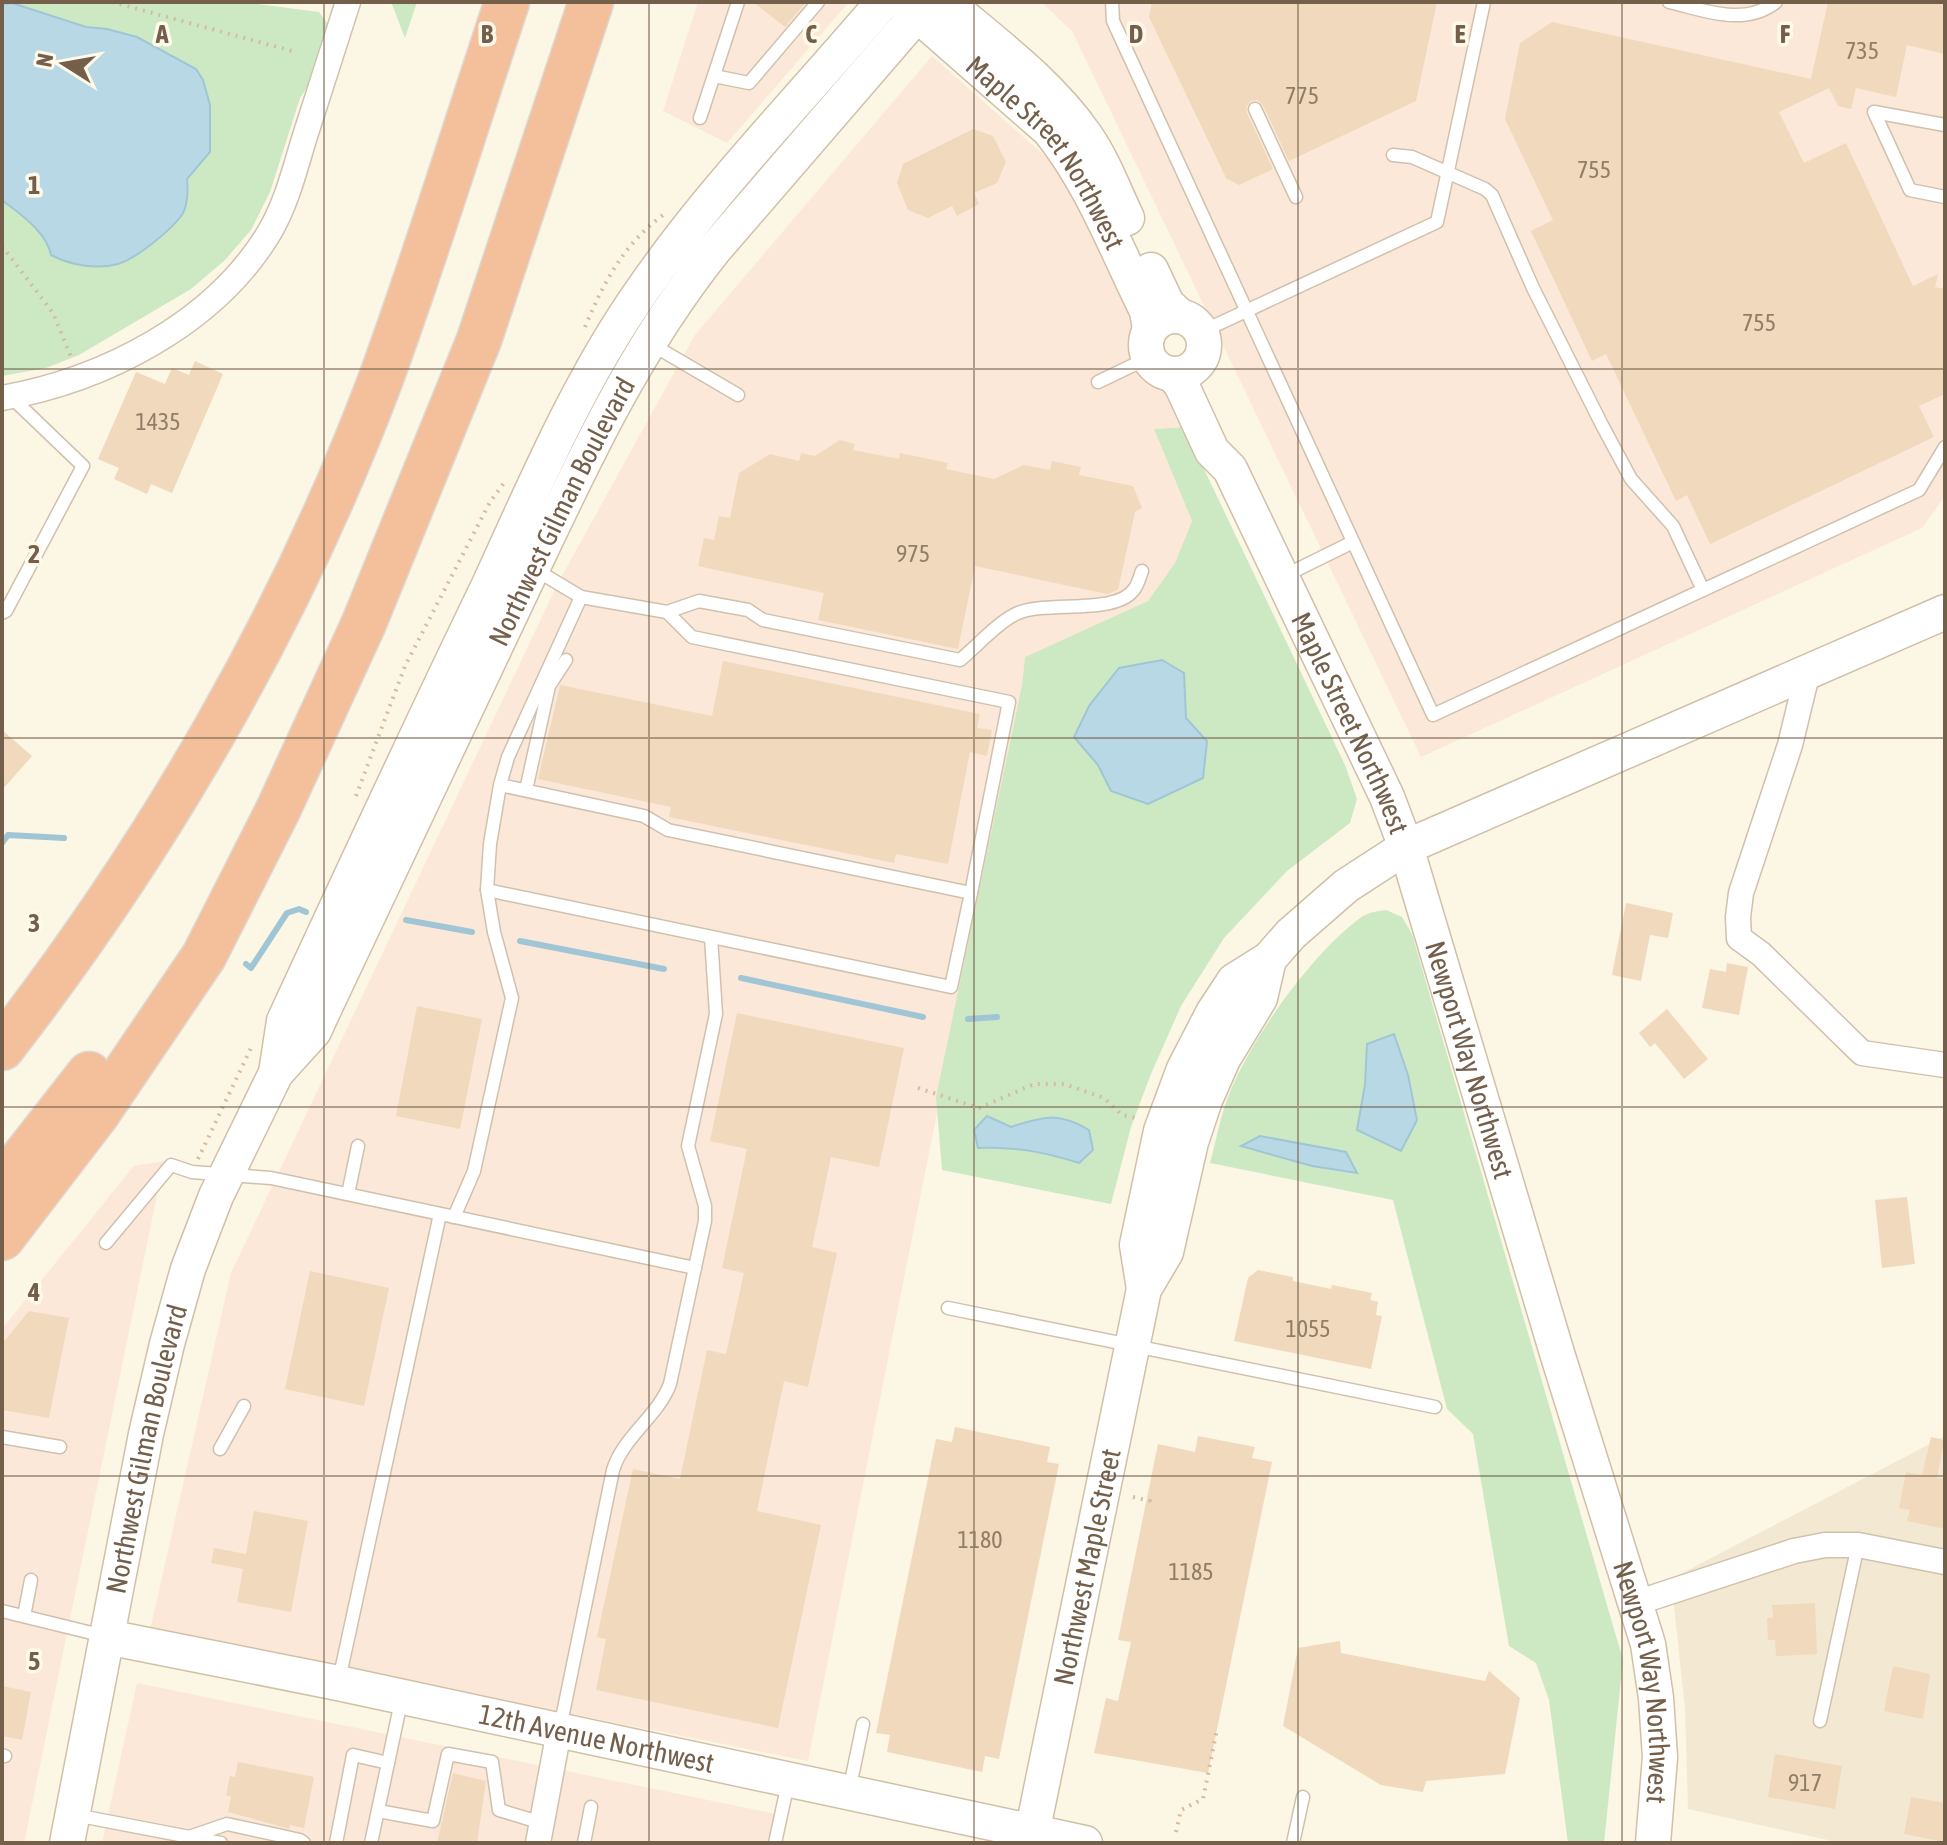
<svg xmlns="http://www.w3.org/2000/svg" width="1947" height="1845" font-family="'Asap Condensed',sans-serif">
	<rect width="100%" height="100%" fill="#fcf6e4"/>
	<!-- residential -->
	<path fill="#f3e9d3" d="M1945,1436V1843H1841L1688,1809L1685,1708L1671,1579Z"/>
	<!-- commercial -->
	<g fill="#fce8d8">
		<path d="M698,2H849L727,143L663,111Z"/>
		<path d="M1041,2H1945V496L1922,528L1421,757L1072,31Z"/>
		<path d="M932,56L1064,173L1184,427L1154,429L1192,521L1175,563L1148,601L1025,657L1022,685L808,1761L150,1630L231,1273L558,583L695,335Z"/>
		<path d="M164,1161L24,1843H2V1329L134,1166Z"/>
		<path d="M137,1683L786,1816L780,1843H102Z"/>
	</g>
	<!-- green -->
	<g fill="#cde9c3">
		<path d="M2,2H242L319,12L329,26L313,79L300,98L270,192L251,230L225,260L191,289L79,355L46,368L2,376V200C21,215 46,230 51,256L62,261L139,253L183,214L188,191L187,179L210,152V105L203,80L196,69L137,37L107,29L86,27L12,3Z"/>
		<path d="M391,2H417L405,38Z"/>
		<path d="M1184,427L1345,765L1357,799L1350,823L1287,871L1224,938L1181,1006L1151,1074L1131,1127L1111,1204L942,1170L936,1097L1022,685L1025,657L1148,601L1175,563L1192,521L1154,429Z"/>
		<path d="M1386,910L1402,917L1412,934L1623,1660L1604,1843H1568L1549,1700L1536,1663L1509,1646L1473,1434L1447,1409L1393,1200L1210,1163C1216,1141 1220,1118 1228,1097C1249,1041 1314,950 1363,916C1370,912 1379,911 1386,910Z"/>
	</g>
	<!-- water -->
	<g fill="#b9d8e5" stroke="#a0c6d6" stroke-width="2">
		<path d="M12,3L86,27L107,29L137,37L196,69L203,80L210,105V152L187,179C188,190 188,205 182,215C170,231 137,258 118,264C97,270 70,265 51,255C46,231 21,215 2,200V4Z"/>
		<path d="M1162,660L1184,673L1186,718L1207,741L1203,778L1148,804L1111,791L1098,765L1074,737L1089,706L1119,668Z"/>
		<path d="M1394,1034L1408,1075L1417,1120L1401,1151L1357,1130L1365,1085L1367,1044Z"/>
		<path d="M987,1116L1011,1127C1043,1116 1058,1112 1089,1130L1093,1150L1079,1163C1044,1152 1014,1146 978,1148L974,1130Z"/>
		<path d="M1260,1136L1346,1152L1357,1173L1312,1166L1241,1146Z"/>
	</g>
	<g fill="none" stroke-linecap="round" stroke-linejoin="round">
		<!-- stream -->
		<g stroke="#a0c6d6" stroke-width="6">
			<path d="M2,843L8,835L64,838"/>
			<path d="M406,920L472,932"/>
			<path d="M520,941L664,969"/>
			<path d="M246,964L251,968L287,913L299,909L306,912"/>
			<path d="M741,978L923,1017"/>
			<path d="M968,1019L997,1017"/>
		</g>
	</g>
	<!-- building -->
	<g fill="#f0d9bc">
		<path d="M753,2H806L785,27Z"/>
		<path d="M1152,2H1437L1416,101L1289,161L1263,105L1257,100L1251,101L1246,107L1247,113L1273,169L1239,185L1226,178L1195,113L1149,17Z"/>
		<path d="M1828,2H1945V54L1907,45L1896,97L1856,88L1851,109L1838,106L1829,88L1779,112L1804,163L1846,143L1913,286L1938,274L1935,287L1945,289V394L1919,406L1934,437L1710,544L1687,495L1676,501L1606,354L1592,361L1531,231L1553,220L1505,119L1520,43L1552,22L1811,79Z"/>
		<path d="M973,129L993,136L1006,162L997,183L974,193L979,204L957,216L952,206L928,218L908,210L897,183L903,164Z"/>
		<path d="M195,361L223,374L172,493L151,484L147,494L114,479L119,468L98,459L136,372L165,384L172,368L189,375Z"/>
		<path d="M840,440L855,444L853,450L899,459L900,453L948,463L946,469L994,479L1024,465L1050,470L1052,461L1081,467L1079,475L1133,486L1142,508L1135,512L1118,590L1107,594L975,566L958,649L818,620L824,593L698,566L704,538L714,540L719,516L730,518L739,473L770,454L799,461L801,453L815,456Z"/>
		<path d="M723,661L980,714L977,728L992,730L987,756L970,752L948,864L896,854L894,863L669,817L671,807L538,779L560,685L712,716Z"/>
		<path d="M2,730L32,756L2,790Z"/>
		<path d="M1626,903L1673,913L1668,938L1650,935L1641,981L1612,975Z"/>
		<path d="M1727,963L1748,967L1739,1015L1702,1008L1710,969L1726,972Z"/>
		<path d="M417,1006L482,1019L460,1129L396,1116Z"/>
		<path d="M1667,1009L1708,1059L1684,1079L1655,1043L1650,1047L1639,1033Z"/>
		<path d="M737,1013L904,1048L879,1167L831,1157L812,1247L837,1253L808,1387L784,1381L757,1511L821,1525L778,1728L596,1690L606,1639L597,1637L633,1469L680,1479L707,1350L726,1354L744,1273L722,1268L747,1149L710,1141Z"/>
		<path d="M1907,1197L1915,1264L1882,1268L1875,1200Z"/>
		<path d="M1258,1270L1293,1277V1281L1331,1289L1332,1285L1372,1293L1370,1300L1378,1302L1376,1315L1382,1316L1371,1369L1234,1341L1248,1278Z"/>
		<path d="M310,1271L389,1288L364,1406L285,1389Z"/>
		<path d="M29,1311L69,1318L49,1418L2,1410V1344Z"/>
		<path d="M955,1427L1050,1447L1047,1462L1059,1464L999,1759L985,1756L982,1772L887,1752L890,1735L876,1733L936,1439L952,1442Z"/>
		<path d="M1198,1436L1255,1447L1252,1458L1272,1462L1208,1773L1094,1753L1106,1698L1118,1701L1131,1642L1118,1640L1158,1444L1195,1452Z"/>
		<path d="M1931,1437L1944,1440L1937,1478L1945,1479V1529L1907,1521L1910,1510L1899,1508L1906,1472L1922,1475Z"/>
		<path d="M254,1511L308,1521L291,1612L237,1602L243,1569L211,1563L214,1548L246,1554Z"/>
		<path d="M1815,1603L1817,1654L1776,1656L1775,1640H1768L1767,1618H1773L1772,1605Z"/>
		<path d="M1340,1641L1341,1653L1485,1681L1489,1671L1520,1698L1505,1774L1426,1781L1423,1792L1381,1785L1283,1726L1298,1648Z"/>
		<path d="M1893,1666L1930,1674L1923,1719L1884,1711Z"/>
		<path d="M2,1686L31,1692L22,1740L2,1736Z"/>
		<path d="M1775,1754L1842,1766L1835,1809L1768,1797Z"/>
		<path d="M238,1762L314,1777L304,1828L289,1825L290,1829L228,1812L231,1797L226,1795L230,1776L235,1777Z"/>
		<path d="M453,1773L486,1781L477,1843H437Z"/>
		<path d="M1911,1797L1945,1803V1842L1904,1834Z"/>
	</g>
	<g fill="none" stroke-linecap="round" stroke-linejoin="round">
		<!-- lane casing -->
		<g stroke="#cfc1ae" stroke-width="15">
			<g id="lane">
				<path d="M1112,2L1113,21L1433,715L1919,490L1945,447"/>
				<path d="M1669,2C1704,10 1744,27 1776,2"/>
				<path d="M714,76L749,83L818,2"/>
				<path d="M1255,109L1296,197"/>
				<path d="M700,118L738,2"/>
				<path d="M1945,125L1874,112L1910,190L1945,197"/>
				<path d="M1393,155L1412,157L1485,189L1492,195L1533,288L1602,425L1631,479L1673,526L1703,590"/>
				<path d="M1201,332L1437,222L1484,2"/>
				<path d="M651,344L738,395"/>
				<path d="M1098,382L1148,358"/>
				<path d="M536,570L581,597L667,612L692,637L1009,702L971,893"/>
				<path d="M1284,576L1353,542"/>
				<path d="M667,612L699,601L748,610L763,620L960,660C976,647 999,621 1018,613C1048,600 1118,616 1135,588C1138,584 1140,576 1142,571"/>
				<path d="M2,613L6,611L83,466L11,397"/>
				<path d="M500,785L490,844L487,890L951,987L971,893L668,830L644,816L500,785L508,757L581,597"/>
				<path d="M526,790L549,686L566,660"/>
				<path d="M348,1194L358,1146"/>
				<path d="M454,1217L474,1171L512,998L494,932L487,890"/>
				<path d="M106,1243L171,1165L192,1172L271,1178L695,1268"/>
				<path d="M948,1308L1435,1407"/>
				<path d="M2,1437L60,1447"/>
				<path d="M220,1449L244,1406"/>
				<path d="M2,1611L104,1636"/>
				<path d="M24,1616L31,1580"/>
				<path d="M339,1680L440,1214"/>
				<path d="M1820,1721L1858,1545"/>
				<path d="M560,1728L613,1470C623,1437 658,1416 670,1384L705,1221V1206L688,1146L716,1014L711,937"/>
				<path d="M2,1755L5,1756"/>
				<path d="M849,1791L863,1724"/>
				<path d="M378,1811L433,1821L448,1754L492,1762L499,1810L542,1823"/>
				<path d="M75,1815L221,1843"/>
				<path d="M192,1836L227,1824L300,1840L304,1843"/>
				<path d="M336,1843L353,1755L388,1763"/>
				<path d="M371,1843L402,1697"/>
				<path d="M584,1843L591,1807"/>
				<path d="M775,1843L788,1783"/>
				<path d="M1293,1843L1303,1797"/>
			</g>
		</g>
		<!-- street casing -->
		<g stroke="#cfc1ae" stroke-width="27">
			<g id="street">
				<path d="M2,398C104,380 214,324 269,233C287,203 295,168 305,136C319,91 334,47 348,2"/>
				<path d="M1808,671L1790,745L1741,893L1738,917L1739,938L1761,954L1862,1053L1945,1065"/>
				<path d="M1636,1603L1794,1551L1825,1545H1858L1945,1562"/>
				<path d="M538,1843L559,1731"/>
			</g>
		</g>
		<!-- secondary casing -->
		<g stroke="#d0c0a8" stroke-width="37">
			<g id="secondary">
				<path id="s1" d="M903,2L1049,130C1092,183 1117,251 1147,311L1150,329"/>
				<path d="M946,2C994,43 1049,83 1085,135C1103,160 1114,191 1127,218"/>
				<path d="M1151,270L1167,304L1180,316"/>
				<circle cx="1175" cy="345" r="29"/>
				<path id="s2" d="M1172,374L1181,384L1212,451L1230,469L1387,797L1406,847L1557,1353L1648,1644L1656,1698L1660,1757L1653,1843"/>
				<path d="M276,1073L284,1021C351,876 418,732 487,589C529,498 569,403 623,319C697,204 795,106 883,2"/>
				<path d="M1144,1289L1137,1245L1161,1131L1184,1069L1213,1013L1234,981L1269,959L1291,934L1346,886L1406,847L1945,612"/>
				<path id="s3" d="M107,1637L338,1683L1085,1843"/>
				<path id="s4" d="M67,1843L146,1434L167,1344L188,1269L216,1196L276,1073L314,1031C380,888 448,746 516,603C575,479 628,358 714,250L928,2"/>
				<path id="s5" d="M1030,1843L1144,1289L1166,1252L1191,1142L1205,1100L1223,1059L1260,998L1269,959"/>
			</g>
		</g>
		<!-- highway casing -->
		<g stroke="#ddd9d4" stroke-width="47">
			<g id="highway">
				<path d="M2,1048C158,847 290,620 380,381C426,256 465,128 507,2"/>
				<path d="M2,1185L89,1074"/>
				<path d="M2,1238L97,1114L204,956L278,810L364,623L479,340L591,2"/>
			</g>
		</g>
		<!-- path -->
		<g stroke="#d5bca0" stroke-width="4" stroke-dasharray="2 6" stroke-linecap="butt">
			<path d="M112,2L296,52"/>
			<path d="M2,246L53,313L71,357"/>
			<path d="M585,327C604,282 623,245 663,215"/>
			<path d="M356,796L405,666L490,502L504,483"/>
			<path d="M918,1088L979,1108L1034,1084H1064L1104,1098L1122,1115L1140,1119"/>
			<path d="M198,1159L251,1048"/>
			<path d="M1133,1497L1150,1501L1149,1503"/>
			<path d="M1176,1832L1181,1810L1203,1799L1217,1729"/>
		</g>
		<!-- lane -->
		<use href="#lane" stroke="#fff" stroke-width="12"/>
		<!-- street -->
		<use href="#street" stroke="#fff" stroke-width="24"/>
		<!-- secondary -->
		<use href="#secondary" stroke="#fff" stroke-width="34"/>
		<!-- highway -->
		<use href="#highway" stroke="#f4c09c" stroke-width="44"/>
	</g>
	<!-- grid -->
	<path fill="none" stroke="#735f4a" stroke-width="2" stroke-opacity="0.55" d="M324,2V1843M649,2V1843M974,2V1843M1298,2V1843M1622,2V1843M2,369H1945M2,738H1945M2,1107H1945M2,1476H1945"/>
	<g text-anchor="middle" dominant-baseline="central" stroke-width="7" stroke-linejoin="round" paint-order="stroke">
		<!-- number labels -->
		<g font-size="24" fill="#927e66">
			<text x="1862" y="50">735</text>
			<text x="1302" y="95">775</text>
			<text x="1594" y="169">755</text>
			<text x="1759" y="322">755</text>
			<text x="158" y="421">1435</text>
			<text x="913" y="553">975</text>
			<text x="1308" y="1328">1055</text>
			<text x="980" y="1539">1180</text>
			<text x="1191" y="1571">1185</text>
			<text x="1805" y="1782">917</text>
		</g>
		<!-- street labels -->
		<g font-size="28" fill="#735f4a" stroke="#fff9ea">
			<text stroke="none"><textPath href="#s1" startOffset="210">Maple Street Northwest</textPath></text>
			<text stroke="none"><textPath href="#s4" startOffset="1434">Northwest Gilman Boulevard</textPath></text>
			<text stroke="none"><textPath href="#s2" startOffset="394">Maple Street Northwest</textPath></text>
			<text stroke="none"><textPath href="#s2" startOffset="752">Newport Way Northwest</textPath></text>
			<text stroke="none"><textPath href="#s4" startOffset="402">Northwest Gilman Boulevard</textPath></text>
			<text stroke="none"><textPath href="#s5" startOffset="282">Northwest Maple Street</textPath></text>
			<text stroke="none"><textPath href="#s2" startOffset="1400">Newport Way Northwest</textPath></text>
			<text stroke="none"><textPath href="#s3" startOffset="500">12th Avenue Northwest</textPath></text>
		</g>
	</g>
	<g font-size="26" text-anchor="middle" font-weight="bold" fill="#735f4a" stroke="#fff9ea" stroke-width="7" stroke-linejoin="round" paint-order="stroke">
		<text x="162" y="43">A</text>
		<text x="487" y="43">B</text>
		<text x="811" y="43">C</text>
		<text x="1136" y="43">D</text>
		<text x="1460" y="43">E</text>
		<text x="1785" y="43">F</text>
		<text x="34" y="194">1</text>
		<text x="34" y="563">2</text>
		<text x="34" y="932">3</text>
		<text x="34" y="1301">4</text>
		<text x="34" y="1670">5</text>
	</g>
	<!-- border -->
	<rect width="1947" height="1845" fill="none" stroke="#735f4a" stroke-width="8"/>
	<!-- north arrow -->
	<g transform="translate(64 64) rotate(281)" stroke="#fff9ea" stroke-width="6" paint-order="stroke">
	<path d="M0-6L14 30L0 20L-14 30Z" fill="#735f4a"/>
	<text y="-12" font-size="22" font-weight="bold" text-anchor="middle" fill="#735f4a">N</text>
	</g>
</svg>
